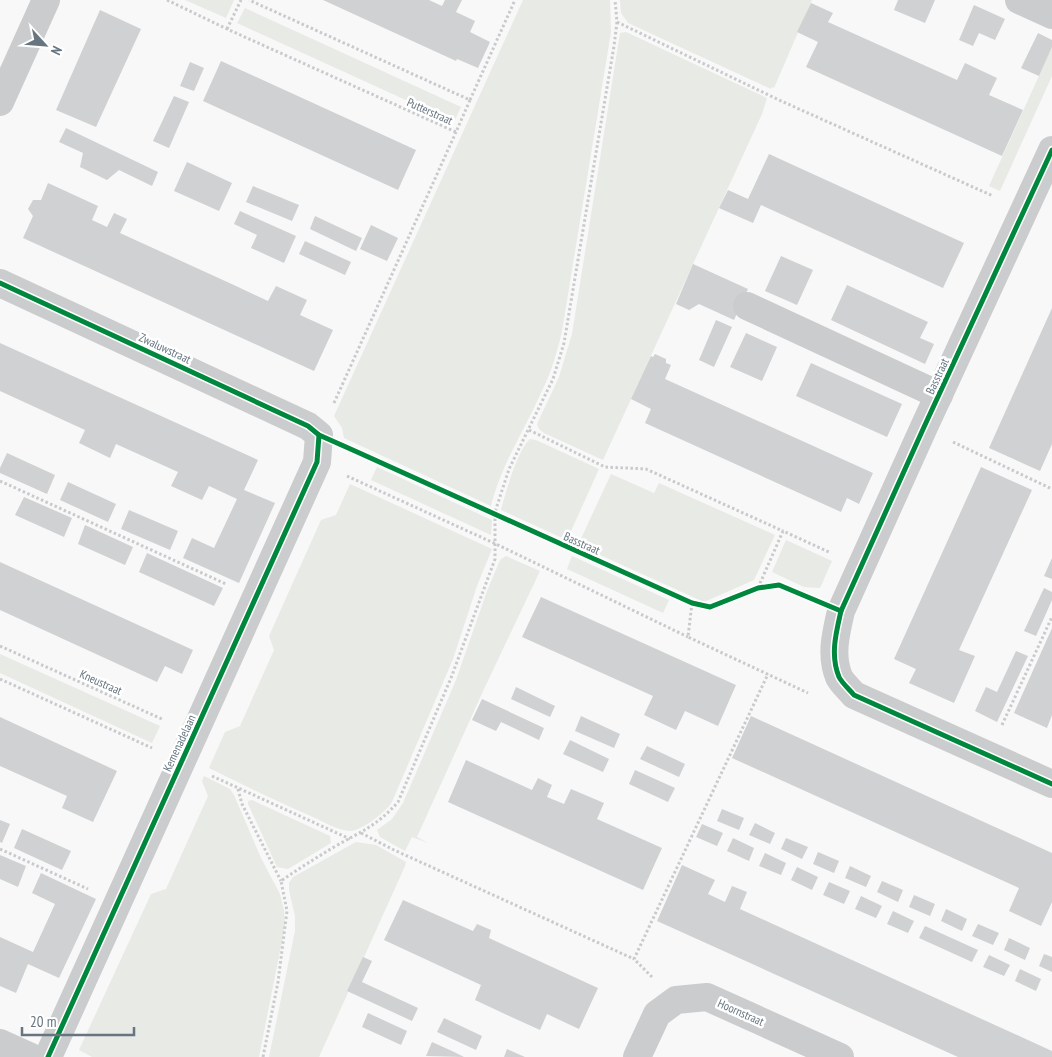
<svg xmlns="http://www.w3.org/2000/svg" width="1052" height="1057" font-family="'PT Sans Narrow',sans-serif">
	<rect width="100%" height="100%" fill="#f8f8f8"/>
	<!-- green -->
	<g fill="#e7eae5">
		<path d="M185,0H234L226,18Z"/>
		<path d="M523,0H610L611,32L562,331C557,353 551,373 541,393C524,431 501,465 491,506L344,438L342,428L334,416Z"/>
		<path d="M620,0H812L774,88L772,87L771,89L628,23L621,13Z"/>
		<path d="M245,8L461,107L454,122L237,23Z"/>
		<path d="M626,32L767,98L762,114L603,460L544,433L539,429L537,424L559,377L572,334L620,33Z"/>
		<path d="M1052,47V76L1000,191L989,186Z"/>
		<path d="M530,439L536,440L599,469L567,540L501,510C506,492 517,451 530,439Z"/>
		<path d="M377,467L492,520L491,535L371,480Z"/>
		<path d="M611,474L654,493L659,483L775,535L754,580L704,602L578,545Z"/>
		<path d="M350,484L492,549L477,586L453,659L392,802C386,812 360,832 349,831C337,830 324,822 313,817C278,802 243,785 209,768L225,732L240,726L274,650L269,636L321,520L336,515Z"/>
		<path d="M786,540L832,561L820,588L804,587L772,572Z"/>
		<path d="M506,556L540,571L484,689L417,837L428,843L412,837L405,851L380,837L377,830L392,819L403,803L456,680L487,591L500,560Z"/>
		<path d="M572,556L669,600L663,613L567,569Z"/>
		<path d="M0,654L160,726L152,743L0,673Z"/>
		<path d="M204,776L230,789L234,795L261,858L280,894L284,910L285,926L259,1057H92L79,1050L151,894L166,889L208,796L202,781Z"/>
		<path d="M252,800L330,836L331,843L288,869L277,867L248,804V801Z"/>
		<path d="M356,842L376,845L406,862L405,866L319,1057H269L295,931V916L289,890V883L293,877Z"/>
	</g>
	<!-- building -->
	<g fill="#cfd1d2">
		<path d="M323,0H429L442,6L445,0H462L456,12L475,21L470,32L490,42L478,68L457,59L456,61Z"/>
		<path d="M898,0H935L925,23L894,10Z"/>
		<path d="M811,3L833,13L828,22L957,80L965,63L997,78L989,95L1023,110L1002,156L806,67L818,42L797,32Z"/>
		<path d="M974,5L1005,19L995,40L979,33L973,46L959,40Z"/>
		<path d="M100,10L141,29L96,127L56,110Z"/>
		<path d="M1038,33L1052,40V47L1039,76L1021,68Z"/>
		<path d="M221,61L416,150L398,190L203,101Z"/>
		<path d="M190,62L204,68L194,91L180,86Z"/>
		<path d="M174,96L189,102L169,148L153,141Z"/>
		<path d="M66,128L158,172L152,186L119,170L107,180L80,167L83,153L59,142Z"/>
		<path d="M769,154L964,243L943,288L761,205L753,223L719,208L728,190L748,199Z"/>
		<path d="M187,162L232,183L219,211L174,191Z"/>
		<path d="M48,183L98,206L92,220L107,227L114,213L127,219L120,233L236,286L268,301L276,286L307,300L300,315L333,330L314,371L23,238L33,216L28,209L33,200H41Z"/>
		<path d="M253,186L299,205L292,221L246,202Z"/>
		<path d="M240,211L296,236L284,263L251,248L257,235L234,224Z"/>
		<path d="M315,216L362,238L356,251L310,229Z"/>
		<path d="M371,225L398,238L387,261L360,249Z"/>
		<path d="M305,241L351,262L345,275L299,254Z"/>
		<path d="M781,256L813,270L797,305L765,291Z"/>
		<path d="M693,264L748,289L734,320L699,304L689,310L676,304Z"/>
		<path d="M847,285L928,322L920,338L934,344L925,364L831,320Z"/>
		<path d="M1052,308V444L1040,471L989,448Z"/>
		<path d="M716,320L732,327L714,367L699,360Z"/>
		<path d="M746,333L777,347L762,381L730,367Z"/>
		<path d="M0,343L258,460L244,490L275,503L239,583L183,558L192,538L214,548L237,499L209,486L202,500L171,486L178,472L116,444L110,458L79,443L85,430L0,391Z"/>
		<path d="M655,354L666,359V363L671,365L665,379L873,473L859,504L847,498L841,512L645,423L651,409L631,399L651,356L653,357Z"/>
		<path d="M811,363L902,404L887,437L796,396Z"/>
		<path d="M7,453L55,475L47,494L0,473V468Z"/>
		<path d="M981,467L1032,490L959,650L975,656L954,703L909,683L916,669L894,659Z"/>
		<path d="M68,482L116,504L108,522L60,500Z"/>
		<path d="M24,497L72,518L64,537L15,515Z"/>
		<path d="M129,510L178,531L170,550L121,529Z"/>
		<path d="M85,525L133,547L125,565L78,544Z"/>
		<path d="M147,553L223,588L214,606L139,572Z"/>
		<path d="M1052,558V579L1044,576Z"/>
		<path d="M0,562L193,650L182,674L165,666L157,682L0,610Z"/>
		<path d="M1044,588L1052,592V600L1036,636L1024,631Z"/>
		<path d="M541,597L736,685L718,726L685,711L676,730L644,715L653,696L522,637Z"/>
		<path d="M1052,628V715L1047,728L1014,713Z"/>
		<path d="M1016,651L1028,656L997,722L975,711L986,687L997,692Z"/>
		<path d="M516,687L555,706L550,717L511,699Z"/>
		<path d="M482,699L544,728L539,740L501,722L496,731L472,720Z"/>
		<path d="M581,716L620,734L614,748L575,731Z"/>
		<path d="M751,716L1052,853V902L1041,926L1009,911L1019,888L732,758Z"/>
		<path d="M0,717L117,771L93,822L62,808L67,796L0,766Z"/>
		<path d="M570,740L609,759L603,772L563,754Z"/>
		<path d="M647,746L685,764L679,777L640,759Z"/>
		<path d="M466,760L532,790L538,778L552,785L547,797L564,804L571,789L604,803L597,819L662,848L643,890L448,802Z"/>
		<path d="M635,770L675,788L668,802L629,784Z"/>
		<path d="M722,809L744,818L739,830L717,821Z"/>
		<path d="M0,820L10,824L2,843L0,842Z"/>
		<path d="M755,823L775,833L770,844L749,835Z"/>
		<path d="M702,824L723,833L717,846L696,837Z"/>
		<path d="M22,829L71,851L62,870L14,848Z"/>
		<path d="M733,838L754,848L749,861L727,851Z"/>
		<path d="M786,838L808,847L802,859L781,849Z"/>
		<path d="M818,852L839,861L834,873L813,864Z"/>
		<path d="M765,853L786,863L781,875L759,866Z"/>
		<path d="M0,855L26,866L18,887L0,879Z"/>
		<path d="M682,865L715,880L708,894L725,902L732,886L747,892L740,909L1052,1051V1057H958L657,921Z"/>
		<path d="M850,866L871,876L866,887L845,878Z"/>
		<path d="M797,867L818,877L812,890L791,880Z"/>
		<path d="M41,873L96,899L59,978L28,964L16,993L0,986V937L33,952L55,904L32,893Z"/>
		<path d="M882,881L903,890L898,902L877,892Z"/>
		<path d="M829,882L850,891L844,904L823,895Z"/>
		<path d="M914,895L935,904L930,916L909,907Z"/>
		<path d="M861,896L882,906L876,918L855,909Z"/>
		<path d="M403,900L473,931L477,924L491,930L489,938L598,988L579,1029L547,1014L540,1030L507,1015L475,1000L481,985L384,940Z"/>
		<path d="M946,909L967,919L962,931L941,921Z"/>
		<path d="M893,911L914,921L908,933L887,924Z"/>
		<path d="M978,924L999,933L993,945L972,936Z"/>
		<path d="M925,926L978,950L972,962L919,938Z"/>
		<path d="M1009,938L1030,948L1025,960L1004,950Z"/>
		<path d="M1044,954L1052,957V972L1039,966Z"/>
		<path d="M989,955L1010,965L1004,976L983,967Z"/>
		<path d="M363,957L372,961L362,982L418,1008L412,1021L347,991Z"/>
		<path d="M1020,969L1041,979L1036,991L1015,981Z"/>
		<path d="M368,1013L407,1031L401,1045L362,1027Z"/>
		<path d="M444,1018L482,1036L476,1050L437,1032Z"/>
		<path d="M432,1042L452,1051L464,1057L426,1056Z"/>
		<path d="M507,1049L525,1057H504Z"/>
	</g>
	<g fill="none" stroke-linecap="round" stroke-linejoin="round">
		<!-- path -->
		<g stroke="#c8cacb" stroke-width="3" stroke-dasharray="2.5 2.5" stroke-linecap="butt">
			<path d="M167,0L227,29L456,132L470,100L249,0"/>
			<path d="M617,22L779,100L993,196"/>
			<path d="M227,29L241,0"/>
			<path d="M470,100L515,0"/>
			<path d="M334,403L456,132"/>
			<path d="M529,430L605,467L646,469L783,531"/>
			<path d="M953,442L1052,489"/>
			<path d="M347,476L496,544L688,637"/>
			<path d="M0,481L226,584"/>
			<path d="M758,588L783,531L831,553"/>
			<path d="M692,603L688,637L808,693"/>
			<path d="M0,646L164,720"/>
			<path d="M0,679L152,748"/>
			<path d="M1002,725L1052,617"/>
			<path d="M212,776L350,839"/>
			<path d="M238,789L242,804L281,881"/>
			<path d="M361,833L394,850L634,959"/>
			<path d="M0,849L88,889"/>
			<path d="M652,977L634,959L768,674"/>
			<path d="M263,1057L278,982L287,911L281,881C298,869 316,858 334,847C360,832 377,826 398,802L451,678L495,559V515L496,509L509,469L553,379L564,343L614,46L617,22L615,0"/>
		</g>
		<!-- minor -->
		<g stroke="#cbcccd" stroke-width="28">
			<path d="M1019,0L1052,15"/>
			<path d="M0,102L46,0"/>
			<path d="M1052,150L924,427L841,611C836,633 830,655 839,677C842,683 849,689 854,695L1052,784"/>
			<path d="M0,283L308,426L319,435L317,462L48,1057"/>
			<path d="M747,306L939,395"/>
			<path d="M0,1043L31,1057"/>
			<path d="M637,1057L657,1014L676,1000L707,997L840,1057"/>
		</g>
		<!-- cycleway casing -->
		<g stroke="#fff" stroke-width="8">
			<g id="cycleway">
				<path d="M1052,150L924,427L841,611C836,633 830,655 839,677C842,683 849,689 854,695L1052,784"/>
				<path d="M0,283L308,426L319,435L355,451L692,603L710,607L758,588L779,585L841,611"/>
				<path d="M48,1057L317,462L319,435"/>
			</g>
		</g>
		<!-- cycleway -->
		<use href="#cycleway" stroke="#00873e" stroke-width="5"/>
	</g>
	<g text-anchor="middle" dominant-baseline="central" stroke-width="5" stroke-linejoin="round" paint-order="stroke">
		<!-- street labels -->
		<g font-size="12" fill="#667580" stroke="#fff">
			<text transform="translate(430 111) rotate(24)">Putterstraat</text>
			<text transform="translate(165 348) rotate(25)">Zwaluwstraat</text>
			<text transform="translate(937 376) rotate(-65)">Basstraat</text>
			<text transform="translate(582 543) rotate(24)">Basstraat</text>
			<text transform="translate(101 682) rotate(24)">Kneustraat</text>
			<text transform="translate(179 743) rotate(-65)">Kemenadelaan</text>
			<text transform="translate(741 1012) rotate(24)">Hoornstraat</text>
		</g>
	</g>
	<!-- north arrow -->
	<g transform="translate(45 45) rotate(116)" stroke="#ffffff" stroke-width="4" paint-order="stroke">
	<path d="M0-4L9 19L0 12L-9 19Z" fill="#667580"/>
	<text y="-8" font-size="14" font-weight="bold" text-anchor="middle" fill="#667580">N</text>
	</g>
	<!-- scale -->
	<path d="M22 1027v8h112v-8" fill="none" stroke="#667580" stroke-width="2.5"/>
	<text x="30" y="1027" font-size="15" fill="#667580" stroke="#ffffff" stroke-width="4" paint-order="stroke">20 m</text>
</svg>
